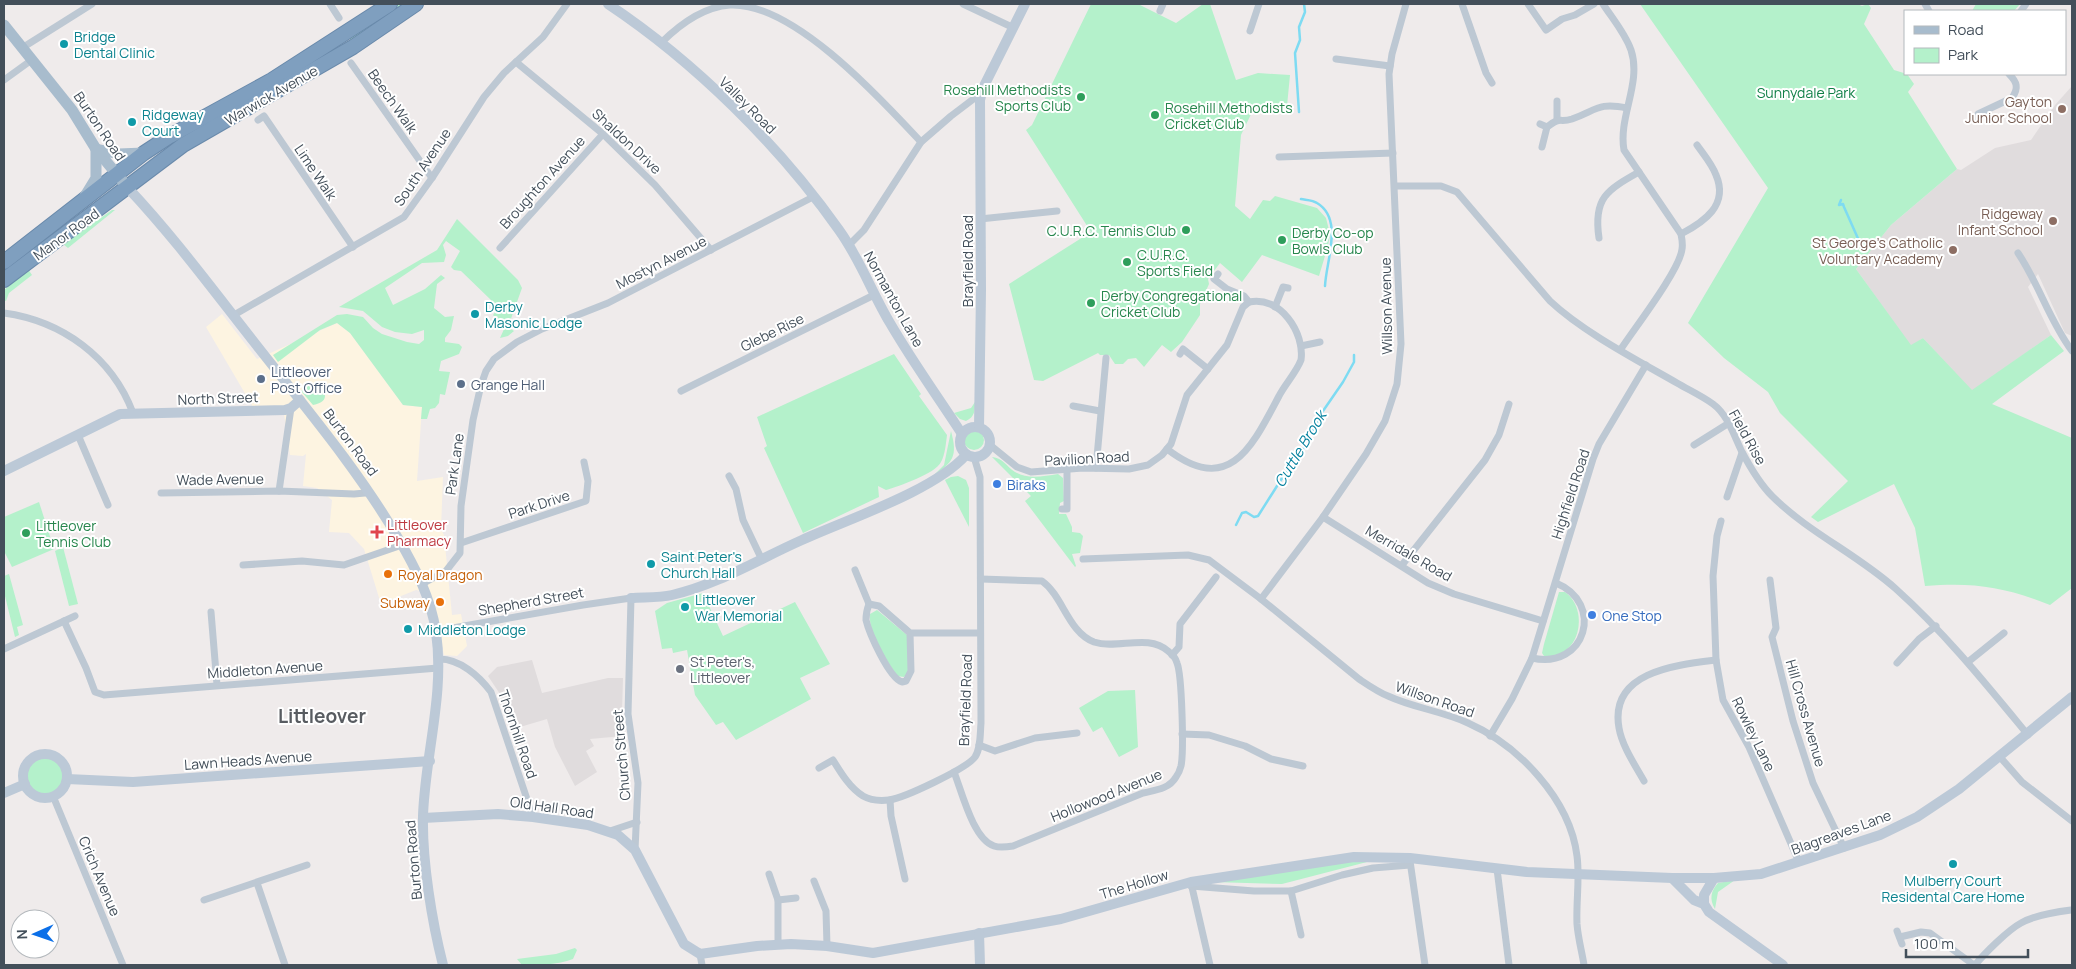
<svg xmlns="http://www.w3.org/2000/svg" width="2076" height="969" font-family="Manrope,sans-serif">
	<rect width="100%" height="100%" fill="#efebeb"/>
	<!-- commercial -->
	<path fill="#fdf4e1" d="M222,314L257,359L337,323L350,333L403,405L422,407L417,481L443,477L441,529L444,535L452,615L461,614L467,646L457,656L444,655L430,593L416,590L381,604L364,549L349,533L329,532L332,500L317,488L303,486L306,454L303,456L290,455L283,407H253L206,327Z"/>
	<!-- education -->
	<g fill="#e0dcdd">
		<path d="M2072,86V336L2065,333L2038,274L2028,287L2051,335L1972,391L1923,338L1911,346L1856,269L1891,225L1957,169L1961,170L1995,148L2031,140L2055,105Z"/>
		<path d="M532,660L542,693L608,678H623L622,713H620L619,720L620,730L623,736L590,739L594,746L586,751L597,772L575,786L555,747L547,719L520,727L519,722L513,724L511,719L507,718L500,694L488,676L497,667Z"/>
	</g>
	<!-- green -->
	<g fill="#b4f1cb">
		<path d="M398,4H407L352,42L348,37Z"/>
		<path d="M1091,4H1138L1176,23L1203,4H1210L1236,80L1258,73L1290,75L1287,106L1254,108L1241,135L1235,206L1250,219L1263,200L1270,201L1275,196L1317,208L1326,218L1330,234L1328,246L1319,276L1262,255L1242,282L1220,263L1208,279L1209,284L1200,304V315L1182,342L1171,352L1162,345L1144,367L1136,358L1128,359L1123,364H1115L1109,355H1100L1098,353L1043,381L1034,380L1009,284L1091,232L1026,130L1032,125Z"/>
		<path d="M1640,4H1857L1862,6L1868,4L1871,8L1864,24L1894,70L1907,74L1914,84L1908,92L1957,169L1891,225L1856,269L1911,345L1923,338L1972,390L2051,335L2064,351L1992,404L2072,438V588L2050,605C2005,587 1974,582 1925,586L1915,528L1894,484L1818,522L1811,517L1848,481L1780,413L1768,392L1724,358L1688,323L1768,188Z"/>
		<path d="M1976,4H2020L2014,11H1972Z"/>
		<path d="M112,210H115L68,248L63,244Z"/>
		<path d="M457,219L518,280L522,288L508,327L514,331L508,336L500,338L505,327L493,315L496,311L492,306L491,300L461,271L454,270L451,267L460,251L446,241L443,245L446,255L444,262L422,263L385,288L393,305L425,289L441,275L445,278L437,284L434,308L445,317L454,316L451,330L445,338V342L459,344L462,347L459,354L441,361L439,371L450,372L445,395L440,394L439,403L435,408L430,409L427,419H421L422,407L403,405L350,333L337,323L320,330L278,362L273,355L337,315L347,314L363,317L373,328L382,334L407,342L419,344L424,340V330L412,334L395,332L382,327L363,311L339,307L437,250Z"/>
		<path d="M28,269L32,275L9,293L6,301L4,300V290Z"/>
		<path d="M894,354L921,394L919,396L947,435C946,443 945,455 941,462C935,474 899,486 886,490L878,486L879,497L803,533L764,448L767,446L757,417Z"/>
		<path d="M316,381C325,391 332,401 313,405L301,391L307,386H314Z"/>
		<path d="M975,402C975,410 975,417 966,421L960,419L954,413L971,408Z"/>
		<circle cx="974" cy="440" r="10"/>
		<path d="M951,431C958,457 953,462 933,476L944,465Z"/>
		<path d="M992,457C1003,458 1007,467 1015,472C1028,480 1044,476 1058,474L1063,478L1064,501L1060,503L1059,514H1066L1072,527V532L1080,533L1083,536L1080,553L1072,554L1076,566L1075,567L1025,501L1031,496Z"/>
		<path d="M958,476L966,480L969,488V527L945,480L951,477Z"/>
		<path d="M39,502L54,549L12,567L4,551V517Z"/>
		<path d="M63,547L78,604L69,606L55,551Z"/>
		<path d="M9,574L23,625L17,627L19,635L15,637L4,592V576Z"/>
		<path d="M1559,592H1565C1590,610 1580,660 1544,656L1542,653L1544,644Z"/>
		<path d="M703,593L723,636L795,602L830,664L800,678L811,699L736,740L723,722L716,725L695,695L687,650L673,653L672,648L662,649L655,611L667,603Z"/>
		<path d="M877,610L907,635L909,671L904,677L897,676C887,660 868,634 870,614Z"/>
		<path d="M1135,690L1138,747L1119,757L1102,727L1093,732L1079,708L1108,691Z"/>
		<circle cx="45" cy="776" r="18"/>
		<path d="M1350,860L1367,862L1282,884L1213,882Z"/>
		<path d="M1735,880L1718,892L1715,909C1709,899 1711,891 1718,883Z"/>
		<path d="M575,948L577,950L573,959C557,965 540,965 522,965L517,959L556,954Z"/>
	</g>
	<g fill="none" stroke-linecap="round" stroke-linejoin="round">
		<!-- stream -->
		<g stroke="#7edbf2" stroke-width="2.5">
			<path d="M1299,112L1295,53L1300,40L1299,27L1305,12L1304,4"/>
			<path d="M1301,199C1306,200 1313,200 1317,203C1344,219 1326,261 1325,286"/>
			<path d="M1841,200L1839,205L1843,204L1844,207L1860,243"/>
			<path d="M1236,525L1242,513L1246,512L1254,517L1258,516L1284,475L1299,457L1323,411L1343,382L1354,362V355"/>
		</g>
		<!-- highway casing -->
		<g stroke="#6a8aab" stroke-width="16">
			<g id="highway">
				<path d="M4,262L144,153L170,136L272,80L390,4"/>
				<path d="M4,280L183,145L353,47L416,4"/>
			</g>
		</g>
		<!-- street -->
		<g stroke="#bdc8d3" stroke-width="7">
			<path d="M330,4L339,18"/>
			<path d="M963,4L1014,28"/>
			<path d="M1462,4L1486,73L1492,83"/>
			<path d="M1528,4L1546,30L1562,19L1575,15L1594,4"/>
			<path d="M1603,4C1612,18 1625,33 1631,50C1642,83 1618,117 1624,150L1681,234C1682,239 1683,244 1682,249C1680,270 1634,329 1621,349"/>
			<path d="M1925,4L1929,11"/>
			<path d="M1160,11L1163,4"/>
			<path d="M2021,11L2026,4"/>
			<path d="M1250,31L1259,4"/>
			<path d="M661,43C679,25 703,7 730,5C793,2 880,98 921,142"/>
			<path d="M22,48L92,4"/>
			<path d="M1336,59L1390,66"/>
			<path d="M516,62L603,134L655,185L711,250"/>
			<path d="M351,63L432,178"/>
			<path d="M4,80L33,59"/>
			<path d="M1975,118L1978,114L2012,98C2019,88 2017,82 2009,74"/>
			<path d="M1557,119V101"/>
			<path d="M258,120L264,116L353,247"/>
			<path d="M1540,124L1547,127L1542,147"/>
			<path d="M1547,127C1561,116 1559,123 1572,119C1597,110 1598,102 1627,108"/>
			<path d="M1279,157L1393,153"/>
			<path d="M1395,186H1441L1457,192L1550,301C1583,332 1637,360 1677,383C1689,390 1702,396 1713,404C1728,415 1734,436 1742,452C1750,467 1760,484 1772,496C1809,533 1857,554 1896,589C1945,633 1986,684 2028,735"/>
			<path d="M980,219L1057,211"/>
			<path d="M1681,234C1704,222 1729,205 1716,175C1712,164 1704,155 1697,145"/>
			<path d="M1599,238C1593,198 1607,190 1639,172"/>
			<path d="M849,245L864,230L921,142L951,116L980,94"/>
			<path d="M500,248L603,134"/>
			<path d="M2018,253C2039,284 2049,320 2072,351"/>
			<path d="M1275,307L1283,287L1288,288"/>
			<path d="M4,313C62,321 112,357 133,413"/>
			<path d="M234,315L404,217L432,178L484,97L504,73L543,37L567,4"/>
			<path d="M1301,346L1320,342"/>
			<path d="M1180,354L1183,349L1208,369"/>
			<path d="M681,391L874,295"/>
			<path d="M1073,406L1100,411"/>
			<path d="M78,435L108,505"/>
			<path d="M990,445L1017,467L1031,472L1083,468L1129,469L1148,465L1162,455L1171,444L1187,395L1227,345L1243,307L1249,302"/>
			<path d="M1694,445L1729,423"/>
			<path d="M1167,449C1229,497 1252,447 1279,396C1285,384 1296,373 1301,360C1305,333 1280,295 1249,302L1244,296L1227,289L1214,279L1218,274"/>
			<path d="M1096,468L1106,358"/>
			<path d="M729,476L736,489L743,520L762,560"/>
			<path d="M279,491L291,408"/>
			<path d="M161,493L279,491L354,494L365,493L369,491"/>
			<path d="M1727,497L1742,453"/>
			<path d="M1062,509H1067V469"/>
			<path d="M1323,517L1428,583L1454,594L1543,621"/>
			<path d="M1721,521L1717,536L1713,576L1716,660L1723,700L1749,747L1799,862"/>
			<path d="M461,543L586,501L588,481L584,462"/>
			<path d="M1083,559L1188,555L1209,560L1261,599L1359,679C1368,685 1378,692 1388,696C1414,708 1442,711 1468,723C1518,745 1570,799 1577,856C1580,878 1576,901 1577,924C1578,938 1582,952 1584,965"/>
			<path d="M243,565L302,561L344,565L402,545"/>
			<path d="M1402,565L1485,460L1499,435L1509,404"/>
			<path d="M855,570L869,604"/>
			<path d="M1770,580L1776,628L1772,637L1793,721L1813,783L1844,848"/>
			<path d="M422,584L446,571L460,553L461,506L473,420L481,385L486,371L494,359L517,342L542,329L608,303L813,197"/>
			<path d="M1261,599L1323,517L1366,454L1385,421L1397,384L1401,344L1389,74L1392,54L1406,4"/>
			<path d="M211,612L217,685"/>
			<path d="M64,621L86,668L95,692L104,695L438,668"/>
			<path d="M436,631L583,605L631,598L628,714L638,783L635,850"/>
			<path d="M910,633L879,606L869,604C867,609 866,614 866,620C869,633 889,678 902,682L906,681L911,671L910,633H980"/>
			<path d="M4,649L75,616"/>
			<path d="M1172,655L1179,647L1180,624L1216,577"/>
			<path d="M1532,658C1586,670 1605,603 1556,583"/>
			<path d="M438,659C459,658 479,676 491,692L533,817"/>
			<path d="M1968,662L2004,633"/>
			<path d="M1897,663L1919,639L1936,626"/>
			<path d="M1182,734L1209,735L1245,746L1271,759L1303,766"/>
			<path d="M1490,736L1512,699L1532,658L1593,459L1599,444L1646,365"/>
			<path d="M979,745L995,751L1035,738L1077,733"/>
			<path d="M2000,757L2022,782L2072,821"/>
			<path d="M819,768L833,760C841,773 850,788 863,796C870,800 880,801 889,800C904,798 966,769 975,757C981,748 980,734 981,723L980,477L974,457"/>
			<path d="M954,772C962,792 973,839 994,846C1000,848 1007,847 1013,846L1143,793C1156,790 1169,789 1176,777C1179,773 1180,770 1181,766C1184,752 1182,675 1177,663C1176,659 1172,654 1168,651C1148,633 1117,650 1094,642C1068,632 1063,596 1042,581L981,579"/>
			<path d="M1644,781C1635,765 1622,746 1619,728C1609,672 1675,665 1716,660"/>
			<path d="M53,796L123,965"/>
			<path d="M890,800L891,816L905,879"/>
			<path d="M610,831L637,822"/>
			<path d="M1410,861L1425,965"/>
			<path d="M1497,869L1509,965"/>
			<path d="M769,874L778,900V945"/>
			<path d="M814,881L826,911L827,946"/>
			<path d="M257,883L285,965"/>
			<path d="M1191,883L1210,965"/>
			<path d="M1191,886L1254,891H1291L1342,875L1373,868L1410,865"/>
			<path d="M1291,891L1301,935"/>
			<path d="M204,900L307,865"/>
			<path d="M778,900L796,898"/>
			<path d="M1897,931L1902,944"/>
			<path d="M1900,937L1921,932L1930,933L1974,965"/>
			<path d="M700,954L702,965"/>
			<path d="M1975,965C1985,953 2008,930 2021,923C2035,915 2055,912 2071,910"/>
		</g>
		<!-- secondary -->
		<g stroke="#bcc9d7" stroke-width="10">
			<path d="M608,4C695,62 779,145 839,230C860,259 872,293 890,323C912,361 938,397 962,434"/>
			<path d="M128,188C174,237 213,290 254,342C304,406 357,468 398,538C415,567 431,598 436,632C445,694 425,755 423,816C422,861 432,922 443,965"/>
			<circle cx="975" cy="442" r="15"/>
			<path d="M979,427L981,290L980,100L983,88L1025,4"/>
			<path d="M4,471L120,414L285,410L291,408L300,400"/>
			<path d="M631,598C644,597 659,598 672,595C719,584 759,559 802,540C848,519 934,491 966,455"/>
			<circle cx="45" cy="776" r="22"/>
			<path d="M67,779L133,782L430,761"/>
			<path d="M4,793L25,784"/>
			<path d="M423,818L498,814L533,817L588,825L618,835L635,850L684,944L700,954L757,946L791,944L827,946L873,953L1061,919L1191,882L1354,857L1410,858L1527,872L1672,878H1714L1761,874L1880,835L1917,817L1959,789L2072,697"/>
			<path d="M1672,878L1694,900L1704,904L1709,912L1783,965"/>
			<path d="M1704,904V895L1714,878"/>
			<path d="M979,933L980,965"/>
		</g>
		<!-- primary -->
		<g stroke="#a8bccd" stroke-width="11">
			<path d="M4,25L72,110L96,149L128,188"/>
			<path d="M96,149L119,154L144,153"/>
			<path d="M85,196L96,178V151"/>
		</g>
		<!-- highway -->
		<use href="#highway" stroke="#7f9fbf" stroke-width="14"/>
	</g>
	<!-- markers -->
	<g fill="#0f9aa8" stroke="#fff" stroke-width="2">
		<circle cx="64" cy="44" r="5"/>
		<circle cx="132" cy="122" r="5"/>
		<circle cx="475" cy="314" r="5"/>
		<circle cx="651" cy="564" r="5"/>
		<circle cx="685" cy="607" r="5"/>
		<circle cx="408" cy="629" r="5"/>
		<circle cx="1953" cy="864" r="5"/>
	</g>
	<g fill="#2e9e5b" stroke="#fff" stroke-width="2">
		<circle cx="1081" cy="97" r="5"/>
		<circle cx="1155" cy="115" r="5"/>
		<circle cx="1186" cy="230" r="5"/>
		<circle cx="1282" cy="240" r="5"/>
		<circle cx="1127" cy="262" r="5"/>
		<circle cx="1091" cy="303" r="5"/>
		<circle cx="26" cy="533" r="5"/>
	</g>
	<g fill="#8d6e63" stroke="#fff" stroke-width="2">
		<circle cx="2062" cy="109" r="5"/>
		<circle cx="2053" cy="221" r="5"/>
		<circle cx="1953" cy="250" r="5"/>
	</g>
	<g fill="#5c6f8a" stroke="#fff" stroke-width="2">
		<circle cx="261" cy="379" r="5"/>
		<circle cx="461" cy="384" r="5"/>
	</g>
	<g fill="#3f7fe0" stroke="#fff" stroke-width="2">
		<circle cx="997" cy="484" r="5"/>
		<circle cx="1592" cy="615" r="5"/>
	</g>
	<path fill="#e0444e" stroke="#fff" stroke-width="2" d="M374.5 524.5h5v5h5v5h-5v5h-5v-5h-5v-5h5z"/>
	<g fill="#e8710a" stroke="#fff" stroke-width="2">
		<circle cx="388" cy="574" r="5"/>
		<circle cx="440" cy="602" r="5"/>
	</g>
	<circle fill="#6b7280" stroke="#fff" stroke-width="2" cx="680" cy="669" r="5"/>
	<g text-anchor="middle" dominant-baseline="central" stroke-width="4" stroke-linejoin="round" paint-order="stroke">
		<!-- culture labels -->
		<g font-size="14" fill="#0d838f" stroke="#fff" text-anchor="start">
			<text x="74" y="36">Bridge<tspan x="74" dy="16">Dental Clinic</tspan></text>
			<text x="142" y="114">Ridgeway<tspan x="142" dy="16">Court</tspan></text>
			<text x="485" y="306">Derby<tspan x="485" dy="16">Masonic Lodge</tspan></text>
			<text x="661" y="556">Saint Peter's<tspan x="661" dy="16">Church Hall</tspan></text>
			<text x="695" y="599">Littleover<tspan x="695" dy="16">War Memorial</tspan></text>
			<text x="418" y="629">Middleton Lodge</text>
			<text x="1953" y="880" text-anchor="middle">Mulberry Court<tspan x="1953" dy="16">Residental Care Home</tspan></text>
		</g>
		<!-- leisure labels -->
		<g font-size="14" fill="#27864d" stroke="#fff" text-anchor="start">
			<text x="1071" y="89" text-anchor="end">Rosehill Methodists<tspan x="1071" dy="16">Sports Club</tspan></text>
			<text x="1165" y="107">Rosehill Methodists<tspan x="1165" dy="16">Cricket Club</tspan></text>
			<text x="1176" y="230" text-anchor="end">C.U.R.C. Tennis Club</text>
			<text x="1292" y="232">Derby Co-op<tspan x="1292" dy="16">Bowls Club</tspan></text>
			<text x="1137" y="254">C.U.R.C.<tspan x="1137" dy="16">Sports Field</tspan></text>
			<text x="1101" y="295">Derby Congregational<tspan x="1101" dy="16">Cricket Club</tspan></text>
			<text x="36" y="525">Littleover<tspan x="36" dy="16">Tennis Club</tspan></text>
		</g>
		<!-- park labels -->
		<g font-size="14" fill="#0f7f46" stroke="#fff">
			<text x="1806" y="92">Sunnydale Park</text>
		</g>
		<!-- street labels -->
		<g font-size="14" fill="#434f5a" stroke="#fff">
			<text transform="translate(271 95) rotate(-30)">Warwick Avenue</text>
			<text transform="translate(393 101) rotate(55)">Beech Walk</text>
			<text transform="translate(748 105) rotate(45)">Valley Road</text>
			<text transform="translate(100 126) rotate(56)">Burton Road</text>
			<text transform="translate(627 141) rotate(43)">Shaldon Drive</text>
			<text transform="translate(422 167) rotate(-56)">South Avenue</text>
			<text transform="translate(316 172) rotate(56)">Lime Walk</text>
			<text transform="translate(542 182) rotate(-48)">Broughton Avenue</text>
			<text transform="translate(66 234) rotate(-36)">Manor Road</text>
			<text transform="translate(967 261) rotate(-90)">Brayfield Road</text>
			<text transform="translate(661 262) rotate(-27)">Mostyn Avenue</text>
			<text transform="translate(894 299) rotate(61)">Normanton Lane</text>
			<text transform="translate(1386 306) rotate(-91)">Willson Avenue</text>
			<text transform="translate(772 332) rotate(-26)">Glebe Rise</text>
			<text transform="translate(218 398) rotate(-2)">North Street</text>
			<text transform="translate(1748 437) rotate(61)">Field Rise</text>
			<text transform="translate(351 442) rotate(53)">Burton Road</text>
			<text transform="translate(1087 458) rotate(-3)">Pavilion Road</text>
			<text transform="translate(454 464) rotate(-82)">Park Lane</text>
			<text transform="translate(220 479) rotate(-1)">Wade Avenue</text>
			<text transform="translate(1570 494) rotate(-72)">Highfield Road</text>
			<text transform="translate(539 504) rotate(-18)">Park Drive</text>
			<text transform="translate(1409 553) rotate(30)">Merridale Road</text>
			<text transform="translate(531 601) rotate(-10)">Shepherd Street</text>
			<text transform="translate(265 669) rotate(-4)">Middleton Avenue</text>
			<text transform="translate(1435 699) rotate(19)">Willson Road</text>
			<text transform="translate(965 700) rotate(-88)">Brayfield Road</text>
			<text transform="translate(1806 713) rotate(74)">Hill Cross Avenue</text>
			<text transform="translate(518 734) rotate(71)">Thornhill Road</text>
			<text transform="translate(1754 734) rotate(64)">Rowley Lane</text>
			<text transform="translate(621 755) rotate(-95)">Church Street</text>
			<text transform="translate(248 760) rotate(-4)">Lawn Heads Avenue</text>
			<text transform="translate(1106 795) rotate(-22)">Hollowood Avenue</text>
			<text transform="translate(552 807) rotate(8)">Old Hall Road</text>
			<text transform="translate(1841 832) rotate(-20)">Blagreaves Lane</text>
			<text transform="translate(413 860) rotate(-95)">Burton Road</text>
			<text transform="translate(100 876) rotate(67)">Crich Avenue</text>
			<text transform="translate(1134 884) rotate(-17)">The Hollow</text>
		</g>
		<!-- education labels -->
		<g font-size="14" fill="#785e54" stroke="#fff" text-anchor="end">
			<text x="2052" y="101">Gayton<tspan x="2052" dy="16">Junior School</tspan></text>
			<text x="2043" y="213">Ridgeway<tspan x="2043" dy="16">Infant School</tspan></text>
			<text x="1943" y="242">St George's Catholic<tspan x="1943" dy="16">Voluntary Academy</tspan></text>
		</g>
		<!-- service labels -->
		<g font-size="14" fill="#4e5e75" stroke="#fff" text-anchor="start">
			<text x="271" y="371">Littleover<tspan x="271" dy="16">Post Office</tspan></text>
			<text x="471" y="384">Grange Hall</text>
		</g>
		<!-- shop labels -->
		<g font-size="14" fill="#366cbe" stroke="#fff" text-anchor="start">
			<text x="1007" y="484">Biraks</text>
			<text x="1602" y="615">One Stop</text>
		</g>
		<!-- health labels -->
		<g font-size="14" fill="#be3a42" stroke="#fff" text-anchor="start">
			<text x="387" y="524">Littleover<tspan x="387" dy="16">Pharmacy</tspan></text>
		</g>
		<!-- food labels -->
		<g font-size="14" fill="#c56008" stroke="#fff" text-anchor="start">
			<text x="398" y="574">Royal Dragon</text>
			<text x="430" y="602" text-anchor="end">Subway</text>
		</g>
		<!-- worship labels -->
		<g font-size="14" fill="#5b616d" stroke="#fff" text-anchor="start">
			<text x="690" y="661">St Peter's,<tspan x="690" dy="16">Littleover</tspan></text>
		</g>
		<!-- water labels -->
		<g font-size="15" font-style="italic" fill="#04809e" stroke="#fff">
			<text transform="translate(1300 449) rotate(-59)">Cuttle Brook</text>
		</g>
		<!-- district labels -->
		<g font-size="19" font-weight="bold" fill="#585c61" stroke="#fff">
			<text x="322" y="716">Littleover</text>
		</g>
	</g>
	<!-- border -->
	<rect width="2076" height="969" fill="none" stroke="#434f5a" stroke-width="10"/>
	<!-- legend -->
	<rect x="1904" y="10" width="162" height="65" fill="#ffffff" stroke="#b4b9bd"/>
	<rect x="1914" y="26" width="25" height="8" fill="#a8bccd" stroke="#b4b9bd"/>
	<text x="1948" y="35" font-size="15" fill="#434f5a">Road</text>
	<rect x="1914" y="48" width="25" height="15" fill="#b4f1cb" stroke="#b4b9bd"/>
	<text x="1948" y="60" font-size="15" fill="#434f5a">Park</text>
	<!-- north arrow -->
	<g transform="translate(35 934) rotate(268)"><circle r="24" fill="#ffffff" stroke="#b4b9bd"/>
	<path d="M0-4L9 19L0 12L-9 19Z" fill="#0b6fe8"/>
	<text y="-8" font-size="14" font-weight="bold" text-anchor="middle" fill="#434f5a">N</text>
	</g>
	<!-- scale -->
	<path d="M1906 949v8h122v-8" fill="none" stroke="#434f5a" stroke-width="2.5"/>
	<text x="1914" y="949" font-size="15" fill="#434f5a" stroke="#ffffff" stroke-width="4" paint-order="stroke">100 m</text>
</svg>
